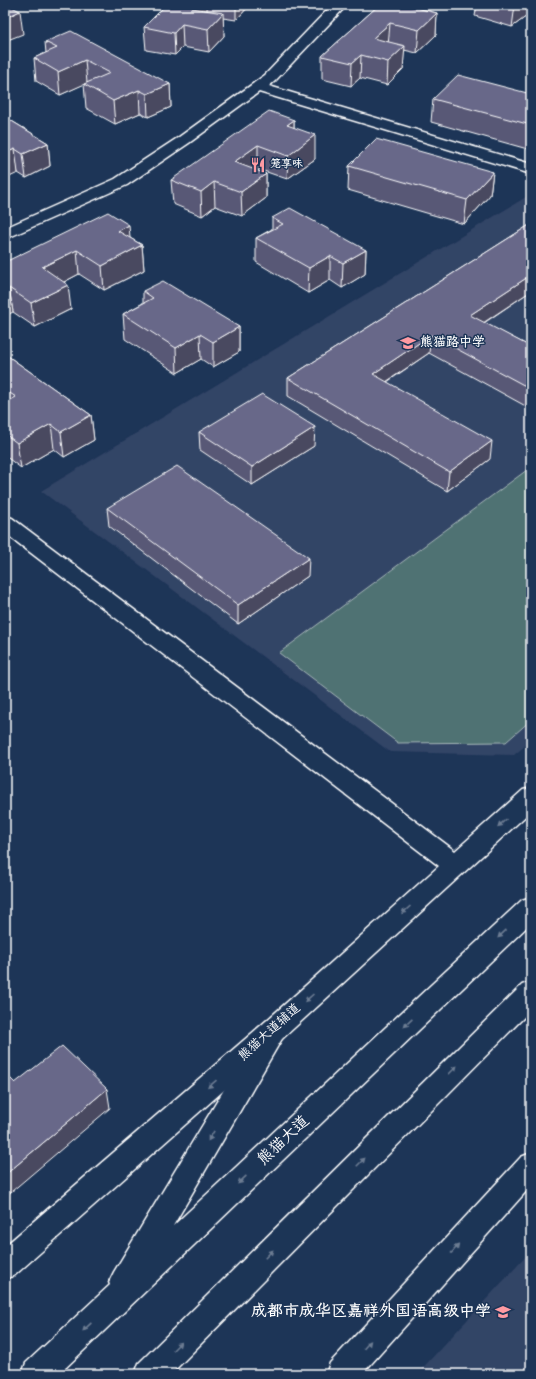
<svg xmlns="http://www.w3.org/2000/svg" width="536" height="1379" font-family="Dekko,'LXGW WenKai TC',sans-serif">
	<rect width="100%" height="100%" fill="#1d3557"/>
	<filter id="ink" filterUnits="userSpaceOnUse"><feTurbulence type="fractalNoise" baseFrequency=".025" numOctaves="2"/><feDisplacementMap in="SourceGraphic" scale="8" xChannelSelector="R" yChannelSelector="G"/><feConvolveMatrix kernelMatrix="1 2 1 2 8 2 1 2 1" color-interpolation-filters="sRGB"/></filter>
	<g filter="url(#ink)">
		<!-- built -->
		<g fill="#346">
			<path d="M531,194V741L514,755L390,752L41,491Z"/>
			<path d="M531,1251V1374H417Z"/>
		</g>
		<!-- green -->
		<path fill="#4f7273" stroke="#a7b8b9" d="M531,467V720L506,742L398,743L279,653Z"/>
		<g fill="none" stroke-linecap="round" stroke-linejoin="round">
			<!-- minor casing -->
			<g stroke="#fff" stroke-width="3">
				<g id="minor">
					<path d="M332,5H347L275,81L269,86L531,164V174L259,92L189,143L127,185L5,239V228L115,179L179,137L265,75Z"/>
					<path d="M5,516L12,518L455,851L523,790L531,788V811L283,1038L15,1275L5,1279V1246L265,1022L439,866L5,533Z"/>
					<path d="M531,1153V1186L362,1374H326L330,1363L521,1157Z"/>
				</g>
			</g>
			<!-- major casing -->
			<g stroke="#fff" stroke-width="3">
				<g id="major">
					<path d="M531,897V923L59,1374H22L26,1363L110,1285L109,1282L114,1272L265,1022L274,1018L283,1022L287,1030L173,1226L522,900Z"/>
					<path d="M531,982V1010L171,1374H135L139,1363L522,985Z"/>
				</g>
			</g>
			<!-- minor -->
			<use href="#minor" fill="#1d3557" fill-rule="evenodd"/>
			<!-- major -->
			<use href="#major" fill="#1d3557" fill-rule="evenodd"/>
		</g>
		<!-- wall -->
		<g fill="#595976" stroke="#fff">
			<path d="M166,5H250L236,20L223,18L224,36L209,52L183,47L175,55L146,50L144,27Z"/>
			<path d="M379,5H414V7L437,13L436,35L417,53L404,50L403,69L387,85L360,78L351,86L322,79V56Z"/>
			<path d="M437,5H447L444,7Z"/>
			<path d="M477,5H531V17L527,16L512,27L475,16Z"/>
			<path d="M45,42L170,84L171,107L148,117L140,113L115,124L86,108L84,84L60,95L36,81L34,58L46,53Z"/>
			<path d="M531,94V150L431,122L433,99Z"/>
			<path d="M5,117L48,143L50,166L26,178L18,173Z"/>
			<path d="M294,120V128L315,159L287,179L258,169L256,170L266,174V198L242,216L215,206L202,216L173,204L171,180Z"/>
			<path d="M349,166L493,172L490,195L464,224L348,190Z"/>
			<path d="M272,218L366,250L365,274L342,288L330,280L308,293L256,262V238L272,229Z"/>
			<path d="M531,224V291L484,323L531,347V409L429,353L387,382L490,459L447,491L288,396V378Z"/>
			<path d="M130,238L142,245L144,270L104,290L79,274L64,282L71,309L35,327L13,312L5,262Z"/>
			<path d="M143,291L239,327V352L213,367L201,359L177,373L125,339L123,314L143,303Z"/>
			<path d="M5,354L91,415L94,440L64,457L54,449L21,468L5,456Z"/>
			<path d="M199,432L314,446L252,485L200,450Z"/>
			<path d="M107,508L308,576L238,624L109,526Z"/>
		</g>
		<!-- shaded-wall -->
		<g fill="#484860" stroke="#fff">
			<path d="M195,5H207V15L192,8Z"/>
			<path d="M236,5H250L236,20Z"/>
			<path d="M411,5H414L413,24L409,6Z"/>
			<path d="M515,5H528L527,16L512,27Z"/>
			<path d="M20,11L23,34L5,41V18Z"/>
			<path d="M223,13L224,36L209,52L208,29Z"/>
			<path d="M437,13L436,35L417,53L419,30Z"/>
			<path d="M390,23L388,46L373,38Z"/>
			<path d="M182,24L183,47L175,55L174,33Z"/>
			<path d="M405,46L403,69L387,85L388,62Z"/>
			<path d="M361,55L360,78L351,86L352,63Z"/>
			<path d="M85,60L87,83L60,95L58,72Z"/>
			<path d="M170,84L171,107L148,117L147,94Z"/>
			<path d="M139,90L140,113L115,124L113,101Z"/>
			<path d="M294,120V144L287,125Z"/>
			<path d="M315,135V159L287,179L288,156Z"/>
			<path d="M48,143L50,166L26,178L23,154Z"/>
			<path d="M258,145V169L235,186L234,162Z"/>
			<path d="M15,149L18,173L5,179V153Z"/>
			<path d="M493,172L490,195L464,224L467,200Z"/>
			<path d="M266,174V198L242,216L241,192Z"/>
			<path d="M214,182L215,206L202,216L201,192Z"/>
			<path d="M129,225L131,250L118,231Z"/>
			<path d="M142,245L144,270L104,290L102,266Z"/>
			<path d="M77,250L79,274L45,292L42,267Z"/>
			<path d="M366,250L365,274L342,288L343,263Z"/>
			<path d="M330,256V280L308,293L309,268Z"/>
			<path d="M531,275V291L468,333L470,315Z"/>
			<path d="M68,285L71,309L35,327L31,303Z"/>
			<path d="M9,288L13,312L5,316V290Z"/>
			<path d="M239,327V352L213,367V342Z"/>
			<path d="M200,334L201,359L177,373L176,348Z"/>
			<path d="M431,335L429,353L371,392L373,374Z"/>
			<path d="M91,415L94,440L64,457L61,432Z"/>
			<path d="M51,424L54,449L21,468L17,443Z"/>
			<path d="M315,427L314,446L252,485V467Z"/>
			<path d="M492,441L490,459L447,491L449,472Z"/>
			<path d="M309,558L308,576L238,624V605Z"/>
			<path d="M107,1089L110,1108L5,1197V1175Z"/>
		</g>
		<!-- building -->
		<g fill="#676789" stroke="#fff">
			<path d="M5,5H8L20,11L5,18Z"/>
			<path d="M166,5H195L192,8L223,13L208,29L182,24L174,33L144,27Z"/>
			<path d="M379,5H411L409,6L437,13L419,30L390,23L373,38L405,46L388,62L361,55L352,63L322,56Z"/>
			<path d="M71,31L170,84L147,94L139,90L113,101L84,84L110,73L85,60L58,72L34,58L57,48L45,42Z"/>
			<path d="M458,75L531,94V125L433,99Z"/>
			<path d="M269,111L294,120L287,125L315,135L288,156L258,145L234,162L266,174L241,192L214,182L201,192L171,180Z"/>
			<path d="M5,117L48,143L23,154L15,149L5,153Z"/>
			<path d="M376,139L493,172L467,200L349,166Z"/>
			<path d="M290,208L366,250L343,263L330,256L309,268L256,238L283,224L272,218Z"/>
			<path d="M108,212L129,225L118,231L142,245L102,266L77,250L42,267L68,285L31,303L9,288L5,290V262Z"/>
			<path d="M531,224V275L470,315L531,347V389L431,335L373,374L492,441L449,472L288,378Z"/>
			<path d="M163,281L239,327L213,342L200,334L176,348L123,314L153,298L143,291Z"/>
			<path d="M5,354L91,415L61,432L51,424L17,443L5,434V403L16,397L5,390Z"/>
			<path d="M262,394L315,427L252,467L199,432Z"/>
			<path d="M177,466L309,558L238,605L107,508Z"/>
			<path d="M62,1046L107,1089L5,1175V1073L15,1083Z"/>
		</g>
		<!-- one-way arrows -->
		<defs><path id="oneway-solid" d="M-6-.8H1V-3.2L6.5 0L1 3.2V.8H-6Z"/></defs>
		<g fill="#6c7c92">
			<use href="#oneway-solid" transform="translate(502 823) rotate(138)"/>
			<use href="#oneway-solid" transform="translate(406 910) rotate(138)"/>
			<use href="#oneway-solid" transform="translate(502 934) rotate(137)"/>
			<use href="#oneway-solid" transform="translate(309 998) rotate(138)"/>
			<use href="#oneway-solid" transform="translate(408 1023) rotate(137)"/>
			<use href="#oneway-solid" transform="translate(453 1070) rotate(-45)"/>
			<use href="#oneway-solid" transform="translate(212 1084) rotate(139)"/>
			<use href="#oneway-solid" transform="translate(211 1136) rotate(121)"/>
			<use href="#oneway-solid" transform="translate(361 1162) rotate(-45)"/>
			<use href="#oneway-solid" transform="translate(242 1180) rotate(137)"/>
			<use href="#oneway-solid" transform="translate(455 1249) rotate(-48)"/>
			<use href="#oneway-solid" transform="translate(269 1254) rotate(-45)"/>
			<use href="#oneway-solid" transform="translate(87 1327) rotate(137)"/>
			<use href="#oneway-solid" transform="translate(367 1345) rotate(-48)"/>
			<use href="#oneway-solid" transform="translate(177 1346) rotate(-45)"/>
		</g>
	</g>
	<!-- icons -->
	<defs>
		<g id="restaurant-bare" transform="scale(1.2)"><path d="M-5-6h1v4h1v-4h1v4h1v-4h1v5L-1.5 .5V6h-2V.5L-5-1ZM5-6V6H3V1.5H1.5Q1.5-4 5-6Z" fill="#ff9aa2" stroke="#1d3557" stroke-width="2.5" paint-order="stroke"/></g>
		<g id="school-bare" transform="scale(1.2)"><path d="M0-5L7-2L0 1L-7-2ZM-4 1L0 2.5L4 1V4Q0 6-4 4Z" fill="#ff9aa2" stroke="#1d3557" stroke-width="2.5" paint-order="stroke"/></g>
	</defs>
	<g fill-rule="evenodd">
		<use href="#restaurant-bare" x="258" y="165"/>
		<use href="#school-bare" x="408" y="343"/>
		<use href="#school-bare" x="503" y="1312"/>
	</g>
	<g text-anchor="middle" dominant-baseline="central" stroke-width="3" stroke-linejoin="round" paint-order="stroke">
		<!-- far-poi labels -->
		<g font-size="11" font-weight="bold" fill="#fff" stroke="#1d3557" text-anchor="start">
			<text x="270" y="165">笼享味</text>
		</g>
		<!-- poi labels -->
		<g font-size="13" font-weight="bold" fill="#fff" stroke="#1d3557" text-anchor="start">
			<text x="420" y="343">熊猫路中学</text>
		</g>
		<!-- street labels -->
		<g font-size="13" fill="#fff" stroke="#1d3557">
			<text transform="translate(270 1033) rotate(-42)">熊猫大道辅道</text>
		</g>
		<!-- near-street labels -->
		<g font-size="16" fill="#fff" stroke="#1d3557">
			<text transform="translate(284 1141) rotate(-43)">熊猫大道</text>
		</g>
		<!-- near-poi labels -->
		<g font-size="16" font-weight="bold" fill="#fff" stroke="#1d3557" text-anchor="end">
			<text x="491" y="1312">成都市成华区嘉祥外国语高级中学</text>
		</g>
	</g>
	<!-- margin -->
	<rect width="536" height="1379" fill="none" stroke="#1d3557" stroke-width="20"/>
	<rect x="10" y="10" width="516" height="1359" fill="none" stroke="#fff" stroke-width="1.5" filter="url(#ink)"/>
</svg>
